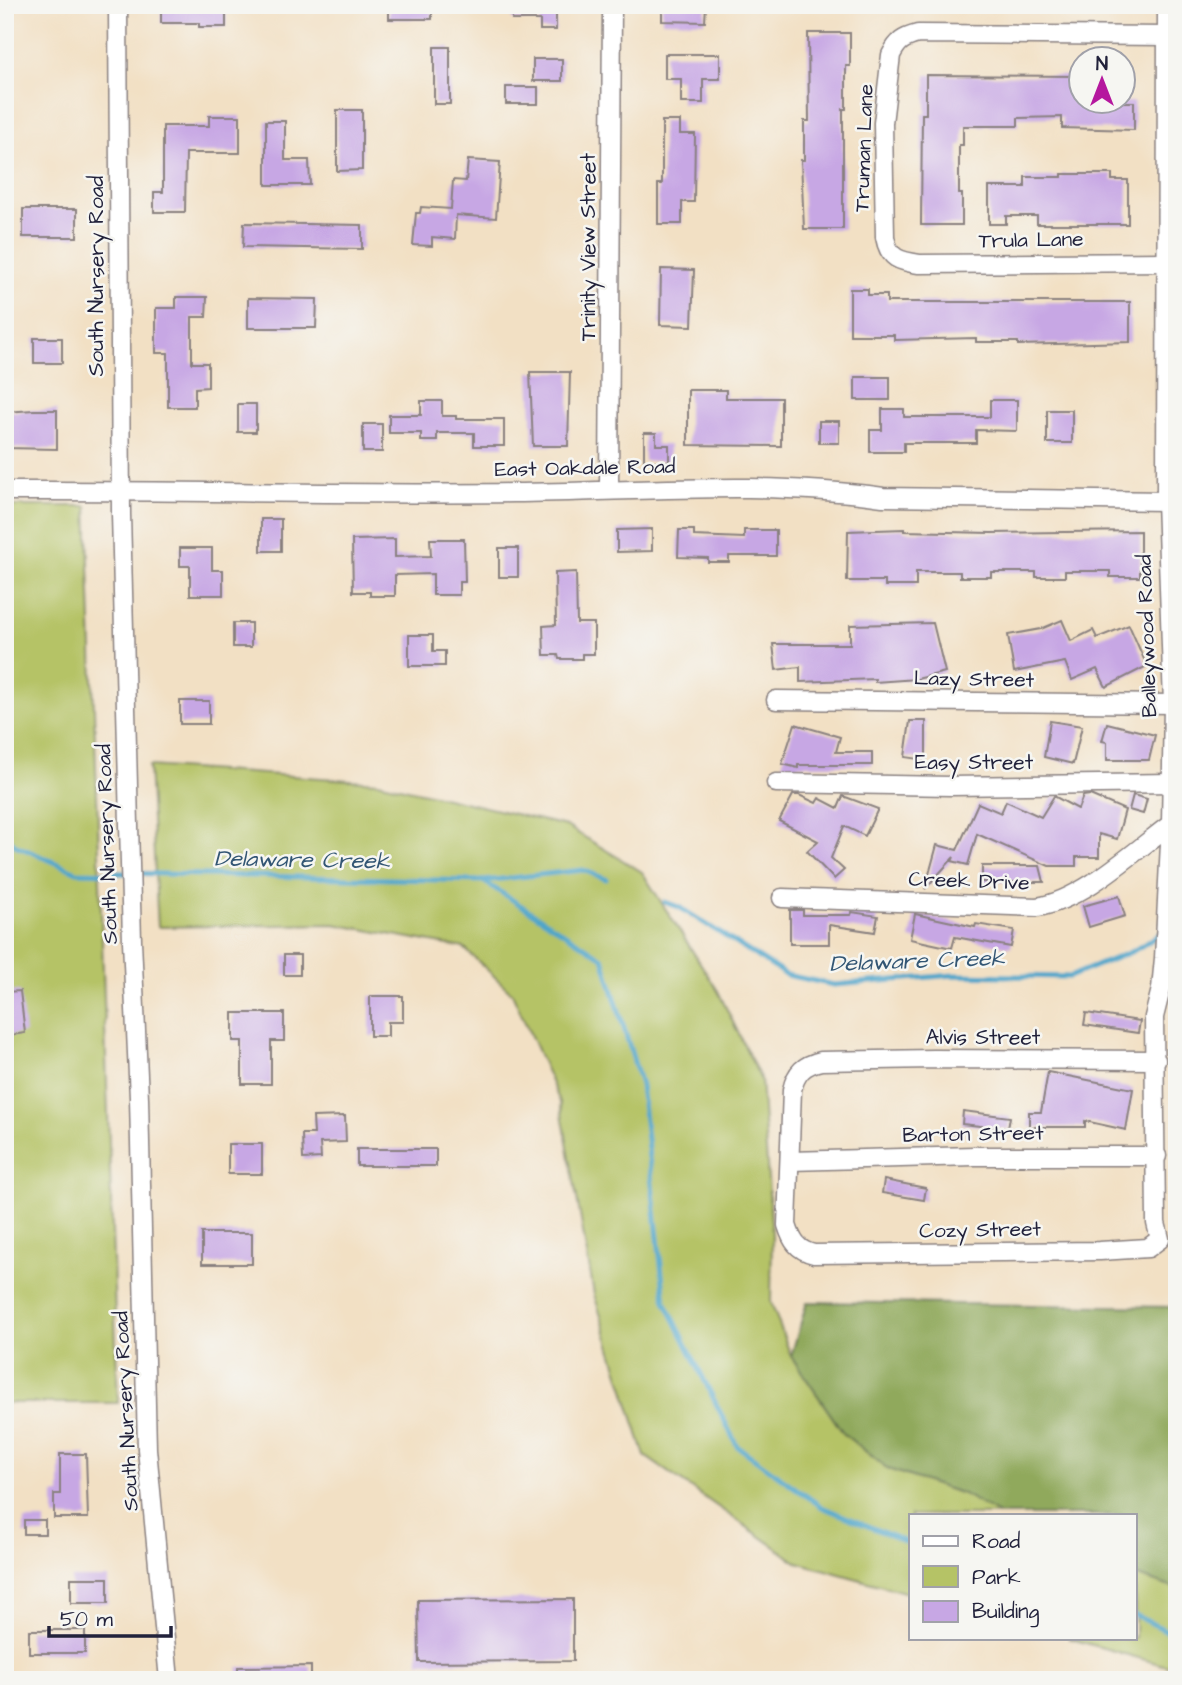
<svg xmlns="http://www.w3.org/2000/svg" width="1182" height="1685" font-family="'Architects Daughter',sans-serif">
	<rect width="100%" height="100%" fill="#f6f6f2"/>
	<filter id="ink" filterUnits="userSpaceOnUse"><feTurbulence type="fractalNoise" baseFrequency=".0143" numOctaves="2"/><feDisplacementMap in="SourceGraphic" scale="14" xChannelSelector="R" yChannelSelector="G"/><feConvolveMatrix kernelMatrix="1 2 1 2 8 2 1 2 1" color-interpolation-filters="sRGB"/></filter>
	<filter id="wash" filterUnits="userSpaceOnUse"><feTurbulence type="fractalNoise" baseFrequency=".00686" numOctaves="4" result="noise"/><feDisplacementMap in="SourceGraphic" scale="28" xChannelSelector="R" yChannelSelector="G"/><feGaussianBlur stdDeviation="1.57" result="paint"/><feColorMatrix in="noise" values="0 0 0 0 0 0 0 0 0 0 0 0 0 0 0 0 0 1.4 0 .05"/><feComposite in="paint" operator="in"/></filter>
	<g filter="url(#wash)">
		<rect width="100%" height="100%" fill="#f2e0c4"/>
		<!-- green -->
		<g fill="#b5c366" stroke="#6c7250" stroke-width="2">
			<path d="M5,506H87L118,1403H5Z"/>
			<path d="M149,766L378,782L566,826L642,872L718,991L761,1080L772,1235L771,1302L791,1356L844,1434L888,1469L963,1494L1000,1515H911V1594L797,1562L645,1456L594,1294L560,1102L512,993L464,948L334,924L158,927Z"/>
			<path d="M1135,1575L1177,1589V1669L1068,1638H1135Z"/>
		</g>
		<!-- forest -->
		<path fill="#90a95b" stroke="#59664b" stroke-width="2" d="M807,1302L1177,1307V1589L1135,1575V1515H1000L963,1494L888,1469L844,1434L791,1356Z"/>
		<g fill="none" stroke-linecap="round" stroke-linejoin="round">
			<!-- stream -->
			<g stroke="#4da5ca" stroke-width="5">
				<path d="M5,836L17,846L77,872L483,881L583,870L606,879"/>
				<path d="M483,881L603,958L641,1085L665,1301L737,1446L822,1507L911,1544"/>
				<path d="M665,902L679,907L786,975L834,985L954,975L1069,977L1133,951L1162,933"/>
				<path d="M1135,1615L1177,1636"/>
			</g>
		</g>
		<g id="blocks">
			<!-- building -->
			<g fill="#c7a7e4">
				<path d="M161,5H226V27H199V23H161Z"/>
				<rect x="389" y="5" width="43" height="14"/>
				<path d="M512,5H556V30H540V20H512Z"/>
				<path d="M662,5H706L705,22L662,21Z"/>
				<path d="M808,33H850V66H846V109H843V229H804L801,160H804V121H809Z"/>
				<rect x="434" y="47" width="16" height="57"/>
				<path d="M665,54H720V79H703V103H681V79H665Z"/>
				<rect x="533" y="59" width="29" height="22"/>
				<path d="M926,75L1081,76V102H1134V130L1062,128V117L1018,118V126H963V145H959V194H962V225H921L922,114H926Z"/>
				<rect x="506" y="87" width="32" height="17"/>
				<path d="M337,110H362V170L337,171Z"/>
				<path d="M209,116H240V153H186L185,212H154V192H163V126H209Z"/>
				<path d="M266,121H285V160H309L310,185H266Z"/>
				<path d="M662,121H680V134H695L694,202H682V224H658V184H662Z"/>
				<path d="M468,160L500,162L496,218L456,215L455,239L432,237V246L413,245L416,213H420L421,207L451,209L453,180L466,181Z"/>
				<path d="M1062,174H1112V180H1128V224H1037V216H1006V224H989V187H1025V177H1062Z"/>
				<rect x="23" y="209" width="54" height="28"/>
				<path d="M244,223L362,225V249L243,247Z"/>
				<path d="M661,269L694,270L692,326L660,325Z"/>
				<path d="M850,289H868V295H887V302H1130V342L1018,345V342H976V338L894,340V335H850Z"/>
				<path d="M176,297H207L206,317H192V363H208V387L195,388V407H168V353H156V308H176Z"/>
				<path d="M248,298L317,299L316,328H248Z"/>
				<rect x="34" y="338" width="28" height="25"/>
				<path d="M530,372H570L568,446H533Z"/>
				<rect x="855" y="377" width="35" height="23"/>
				<path d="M688,390H726V398H781V446L688,445Z"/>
				<path d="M990,400H1017V431L976,430V443H904V452H870V430H882V409H904V417H990Z"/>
				<path d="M421,401H442V416H456V419H504V446H474V433H437V441H421V433H389V415H421Z"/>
				<rect x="238" y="404" width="18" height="28"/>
				<path d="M34,410H57V449L5,448V412Z"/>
				<rect x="1047" y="410" width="25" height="33"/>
				<rect x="819" y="421" width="20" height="22"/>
				<rect x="363" y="424" width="19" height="28"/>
				<path d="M644,433H656V445H669V461H644Z"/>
				<rect x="261" y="519" width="20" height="32"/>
				<path d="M652,529V551L617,552V530Z"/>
				<path d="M904,529V531L991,533L1140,531V577H1110V571H1065V577H1036V572H991V577H960V572H916V586H885V581H847L848,531Z"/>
				<path d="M679,530H694V536L744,538V530H776V556H729V562H708V558L678,557Z"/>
				<path d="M395,539V557L431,556L430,539H464L465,582H459V595H433V574L395,575V596H370V592H353L352,540Z"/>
				<path d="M180,548H212V570H223V595H190V566H180Z"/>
				<rect x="499" y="548" width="19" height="29"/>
				<path d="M576,572L577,623H594V654H582V659H559L558,655H544L543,626L556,625L555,573Z"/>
				<path d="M1062,620L1071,641L1093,630L1097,638L1129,625L1147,666L1106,687L1097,669L1072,680L1065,662L1014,672L1008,635L1041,629Z"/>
				<rect x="233" y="623" width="18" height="24"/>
				<path d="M933,623L945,672L917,679L875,682V679L800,682V667L776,670L773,644H850V625Z"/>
				<path d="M409,635H433V651H445V666H409Z"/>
				<rect x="180" y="701" width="29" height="23"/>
				<path d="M910,721H926V760L905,757Z"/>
				<path d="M1050,721L1082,726L1073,764L1044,757Z"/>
				<path d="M1107,723L1155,735L1149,760H1107V742L1102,741Z"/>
				<path d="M795,724L840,737L836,752H872V765H798V768L782,764Z"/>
				<path d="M793,795H799L816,803L819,798L838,808L843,796L878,809L865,836L844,826L831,858L844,870L834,879L807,851L818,841L779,821Z"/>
				<path d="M1090,795L1125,810L1117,839L1099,834V857H1076V866H1049L977,834L968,865L952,861L954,857L925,889L937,845L957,850L978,803L1001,813L1006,801L1041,817L1054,796L1078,809L1083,796Z"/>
				<path d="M1133,795L1147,799L1143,814L1129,810Z"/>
				<path d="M982,866H1040L1044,882H982Z"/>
				<path d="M1119,896L1125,916L1089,927L1083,906Z"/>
				<path d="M790,910H803V915H851L852,912L878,916L875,932L829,925V944H790Z"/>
				<path d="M915,914L975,927L976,924L1014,930L1011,947L955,937L952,948L910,939Z"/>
				<rect x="284" y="955" width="16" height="20"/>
				<path d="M20,991L25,1033L5,1036V992Z"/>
				<path d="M370,996H403V1022H388V1036H370Z"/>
				<path d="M233,1013H284V1041H271V1084H242V1041H233Z"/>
				<path d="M1086,1013L1140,1021L1138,1033L1084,1025Z"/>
				<path d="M1048,1072L1133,1089L1126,1130L1085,1121V1127H1029V1112H1041Z"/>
				<path d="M963,1111L1010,1117L1008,1129L962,1124Z"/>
				<path d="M345,1116L346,1142L320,1143L321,1158L303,1159L302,1134H314L313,1117Z"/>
				<rect x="228" y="1144" width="34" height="30"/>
				<rect x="357" y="1149" width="79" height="17"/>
				<path d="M884,1180L926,1188L924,1200L882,1193Z"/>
				<rect x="202" y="1233" width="50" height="31"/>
				<path d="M60,1454H86L88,1518H54V1494H60Z"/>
				<rect x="24" y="1520" width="21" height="14"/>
				<rect x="71" y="1578" width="37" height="25"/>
				<path d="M573,1599V1661L419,1662L418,1600Z"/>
				<rect x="29" y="1630" width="56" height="23"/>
				<path d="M311,1666V1680H238V1667Z"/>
			</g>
		</g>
	</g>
	<g filter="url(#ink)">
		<use href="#blocks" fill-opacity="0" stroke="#8a8180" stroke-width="2"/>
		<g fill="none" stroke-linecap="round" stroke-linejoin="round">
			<!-- minor casing -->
			<g stroke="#8a8180" stroke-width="21">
				<g id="minor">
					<path d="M118,5L121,514L132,941L139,1098L147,1449L169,1680"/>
					<path d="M1167,262L919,264C899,261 889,259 885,237L883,123L891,55C898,41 903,38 918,34L1167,36"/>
					<path d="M609,489L612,5"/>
					<path d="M5,491C175,490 344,495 513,493C636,492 760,480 883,497L1166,501"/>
					<path d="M776,700L1173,704"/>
					<path d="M776,783L951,786L1172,783"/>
					<path d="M782,898L1037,907C1083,900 1133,852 1171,824"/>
					<path d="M1156,1060L933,1059L821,1061C804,1065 796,1072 792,1090L787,1225C792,1241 797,1250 814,1254L1100,1251L1148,1248L1160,1239L1156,1223L1154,1017L1161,989L1164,958L1171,824L1173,704L1166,501L1167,5"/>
					<path d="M790,1161L974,1156H1157"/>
				</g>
			</g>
			<!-- minor -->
			<use href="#minor" stroke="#fff" stroke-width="18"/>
		</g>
	</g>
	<g text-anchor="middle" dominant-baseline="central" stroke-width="5" stroke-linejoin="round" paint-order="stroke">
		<!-- street labels -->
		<g font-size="21" fill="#22223b" stroke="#f6f6f2">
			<text transform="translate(864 148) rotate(-88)">Truman Lane</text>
			<text transform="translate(1031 240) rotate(-1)">Trula Lane</text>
			<text transform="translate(588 247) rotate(-90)">Trinity View Street</text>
			<text transform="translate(96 276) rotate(-90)">South Nursery Road</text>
			<text transform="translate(585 468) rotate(-1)">East Oakdale Road</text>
			<text transform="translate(1147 636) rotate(-92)">Balleywood Road</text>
			<text transform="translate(974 679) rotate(1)">Lazy Street</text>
			<text x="974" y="762">Easy Street</text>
			<text transform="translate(107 844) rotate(-92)">South Nursery Road</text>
			<text transform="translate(969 881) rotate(2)">Creek Drive</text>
			<text x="983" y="1037">Alvis Street</text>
			<text transform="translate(973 1134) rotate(-1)">Barton Street</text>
			<text transform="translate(980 1230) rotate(-1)">Cozy Street</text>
			<text transform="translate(126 1411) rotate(-93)">South Nursery Road</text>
		</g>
		<!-- water labels -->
		<g font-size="23" font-style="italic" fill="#335674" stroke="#f6f6f2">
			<text transform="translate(302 860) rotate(1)">Delaware Creek</text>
			<text transform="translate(917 961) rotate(-2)">Delaware Creek</text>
		</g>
	</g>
	<!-- margin -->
	<rect width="1182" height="1685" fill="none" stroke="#f6f6f2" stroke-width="28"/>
	<!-- legend -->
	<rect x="909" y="1514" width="228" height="126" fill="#f6f6f2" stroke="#a1a1a9" stroke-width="2"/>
	<rect x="923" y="1536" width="35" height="10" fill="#ffffff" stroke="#a1a1a9" stroke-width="2"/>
	<text x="972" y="1548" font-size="21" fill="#22223b">Road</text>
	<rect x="923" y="1566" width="35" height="21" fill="#b5c366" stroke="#a1a1a9" stroke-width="2"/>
	<text x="972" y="1584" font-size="21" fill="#22223b">Park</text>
	<rect x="923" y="1601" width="35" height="21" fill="#c7a7e4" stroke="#a1a1a9" stroke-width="2"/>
	<text x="972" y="1618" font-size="21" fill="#22223b">Building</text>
	<!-- north arrow -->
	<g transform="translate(1102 80)"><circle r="33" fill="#f6f6f2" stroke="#a1a1a9" stroke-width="2"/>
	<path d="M0-5L12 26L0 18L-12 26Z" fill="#b5179e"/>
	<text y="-10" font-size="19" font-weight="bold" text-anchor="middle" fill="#22223b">N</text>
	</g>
	<!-- scale -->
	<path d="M49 1626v10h122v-10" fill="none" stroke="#22223b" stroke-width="3.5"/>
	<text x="60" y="1626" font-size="21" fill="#22223b" stroke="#f6f6f2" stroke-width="5" paint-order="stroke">50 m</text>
</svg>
